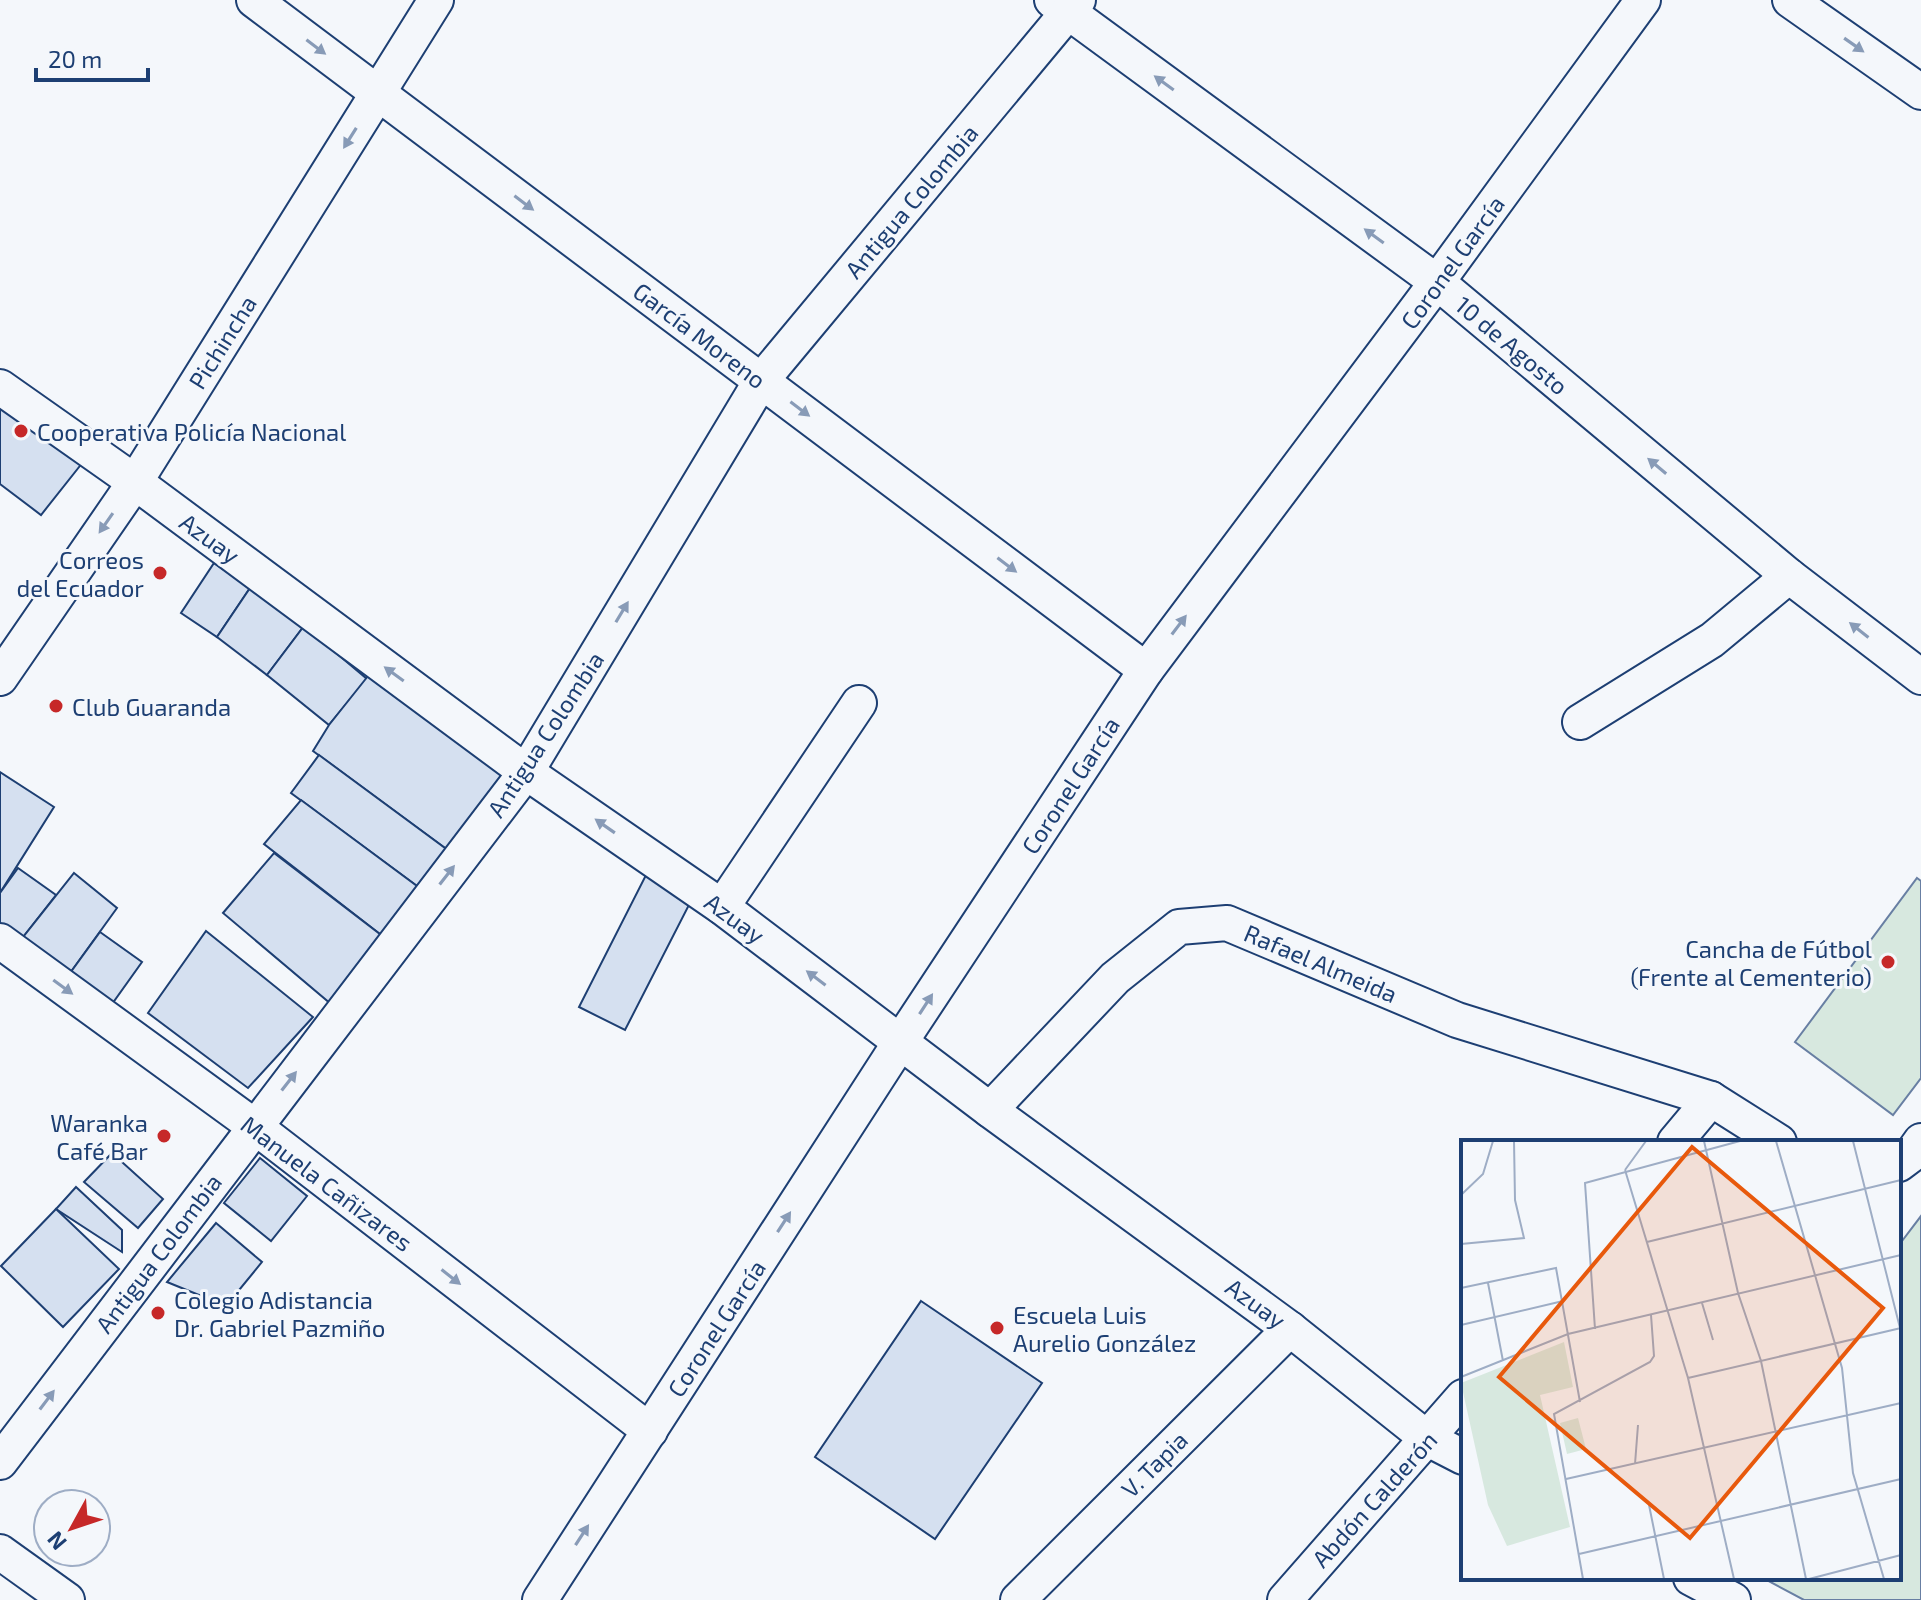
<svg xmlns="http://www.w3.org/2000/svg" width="1921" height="1600" font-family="'Exo 2',sans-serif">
	<rect width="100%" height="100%" fill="#f4f7fb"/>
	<!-- green -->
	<g fill="#d7e8df" stroke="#687fa3" stroke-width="2">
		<path d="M1917,878L1921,881V1078L1893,1115L1795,1042Z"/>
		<path d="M1921,1216V1600H1804L1763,1578H1899V1245Z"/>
	</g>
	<!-- building -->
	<g fill="#d5e0f0" stroke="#1d3f73" stroke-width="2">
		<path d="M0,401L83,462L41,515L0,484Z"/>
		<path d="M214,563L250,588L217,637L181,613Z"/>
		<path d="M250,588L304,626L267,675L217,637Z"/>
		<path d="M304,626L367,679L329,725L267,675Z"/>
		<path d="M368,676L504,775L449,851L313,751L329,725Z"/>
		<path d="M319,755L449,851L421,889L291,793Z"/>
		<path d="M0,772L54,807L0,893Z"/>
		<path d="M301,800L421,889L385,938L264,844Z"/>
		<path d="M274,853L385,938L331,1004L223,913Z"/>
		<path d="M18,868L56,895L16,946L0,934V893Z"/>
		<path d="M74,873L117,908L65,980L16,946Z"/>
		<path d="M646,875L692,899L625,1030L579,1007Z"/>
		<path d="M206,931L313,1017L248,1088L148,1013Z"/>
		<path d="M100,932L142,962L107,1011L65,980Z"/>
		<path d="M112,1153L163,1199L138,1228L84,1182Z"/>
		<path d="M260,1158L307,1196L271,1241L224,1203Z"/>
		<path d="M76,1187L122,1230V1252L56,1209Z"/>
		<path d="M56,1209L119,1269L63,1327L1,1266Z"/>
		<path d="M216,1223L262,1262L226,1306L167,1282Z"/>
		<path d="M921,1301L1042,1383L935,1539L815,1457Z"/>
	</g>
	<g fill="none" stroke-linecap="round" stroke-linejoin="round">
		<!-- street casing -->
		<g stroke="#1d3f73" stroke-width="38">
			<g id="street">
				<path d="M254,0L1146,670"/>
				<path d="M1052,0L1437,282L1789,576L1921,677"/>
				<path d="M1790,0L1921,92"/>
				<path d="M0,387L135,482L526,772L722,907L990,1110L1290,1329L1428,1439L1463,1457"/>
				<path d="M0,678L135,482L436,0"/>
				<path d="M1580,722L1712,640L1789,576"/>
				<path d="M722,907L859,703"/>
				<path d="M0,941L254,1126L650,1431"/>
				<path d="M990,1110L1115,978L1179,927L1227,923L1457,1020L1711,1099L1779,1142"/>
				<path d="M1675,1142L1711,1099"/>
				<path d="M1899,1164L1911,1155L1921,1141"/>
				<path d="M0,1462L526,772L761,381L1078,0"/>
				<path d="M0,1552L67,1600"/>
				<path d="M1691,1578L1733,1600"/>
				<path d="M540,1600L901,1041L1146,670L1437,282L1643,0"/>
				<path d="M1018,1600L1290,1329"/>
				<path d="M1285,1600L1463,1397"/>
			</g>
		</g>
		<!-- street -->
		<use href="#street" stroke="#f4f7fb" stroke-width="34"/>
	</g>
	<!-- one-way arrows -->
	<defs><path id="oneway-solid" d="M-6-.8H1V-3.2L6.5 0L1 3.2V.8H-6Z" transform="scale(2)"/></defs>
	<g fill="#889bb7">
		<use href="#oneway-solid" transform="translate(1854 45) rotate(35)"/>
		<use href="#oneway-solid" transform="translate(316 47) rotate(37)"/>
		<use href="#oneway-solid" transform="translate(1164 83) rotate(-144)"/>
		<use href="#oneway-solid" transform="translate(350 138) rotate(122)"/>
		<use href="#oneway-solid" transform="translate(524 203) rotate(37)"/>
		<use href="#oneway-solid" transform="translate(1374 236) rotate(-144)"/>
		<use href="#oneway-solid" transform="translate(800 409) rotate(37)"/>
		<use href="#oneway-solid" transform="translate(1657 466) rotate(-140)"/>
		<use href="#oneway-solid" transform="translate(106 523) rotate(125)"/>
		<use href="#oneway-solid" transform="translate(1007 565) rotate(37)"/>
		<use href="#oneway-solid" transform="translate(622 612) rotate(-59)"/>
		<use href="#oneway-solid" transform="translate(1179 625) rotate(-53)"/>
		<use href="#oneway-solid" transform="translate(1859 630) rotate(-142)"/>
		<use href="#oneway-solid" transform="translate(394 674) rotate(-144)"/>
		<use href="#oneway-solid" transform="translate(605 826) rotate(-145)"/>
		<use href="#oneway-solid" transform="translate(447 875) rotate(-52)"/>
		<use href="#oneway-solid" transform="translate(816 978) rotate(-143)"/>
		<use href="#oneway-solid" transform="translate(63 987) rotate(36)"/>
		<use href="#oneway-solid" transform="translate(926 1004) rotate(-57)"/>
		<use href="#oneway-solid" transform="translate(289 1081) rotate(-52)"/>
		<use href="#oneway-solid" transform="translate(784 1222) rotate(-57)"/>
		<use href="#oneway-solid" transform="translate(451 1277) rotate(38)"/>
		<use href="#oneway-solid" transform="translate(47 1400) rotate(-53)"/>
		<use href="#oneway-solid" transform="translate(582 1535) rotate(-57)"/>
	</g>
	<!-- markers -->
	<g fill="#c62828" stroke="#f4f7fb" stroke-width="3">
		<circle cx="21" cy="431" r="8"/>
		<circle cx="160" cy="573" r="8"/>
		<circle cx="56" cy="706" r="8"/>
		<circle cx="1888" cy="962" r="8"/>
		<circle cx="164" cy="1136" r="8"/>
		<circle cx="158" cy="1313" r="8"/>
		<circle cx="997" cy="1328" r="8"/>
	</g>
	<g text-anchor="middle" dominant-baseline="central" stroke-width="6" stroke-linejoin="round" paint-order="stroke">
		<!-- street labels -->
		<g font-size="24" fill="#1d3f73" stroke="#f4f7fb">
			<text transform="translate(911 201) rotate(-50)">Antigua Colombia</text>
			<text transform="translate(1452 262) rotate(-54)">Coronel García</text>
			<text transform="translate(700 335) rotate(37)">García Moreno</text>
			<text transform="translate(222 342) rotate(-58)">Pichincha</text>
			<text transform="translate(1512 345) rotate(40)">10 de Agosto</text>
			<text transform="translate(210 538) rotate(36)">Azuay</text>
			<text transform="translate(545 734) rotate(-57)">Antigua Colombia</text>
			<text transform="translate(1070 785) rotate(-57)">Coronel García</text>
			<text transform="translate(735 918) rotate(36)">Azuay</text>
			<text transform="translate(1321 963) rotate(23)">Rafael Almeida</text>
			<text transform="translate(327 1183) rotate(37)">Manuela Cañizares</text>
			<text transform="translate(158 1253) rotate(-53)">Antigua Colombia</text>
			<text transform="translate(1256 1303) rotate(36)">Azuay</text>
			<text transform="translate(716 1328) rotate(-57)">Coronel García</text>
			<text transform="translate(1154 1464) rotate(-45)">V. Tapia</text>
			<text transform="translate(1374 1499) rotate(-48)">Abdón Calderón</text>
		</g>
		<!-- poi labels -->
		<g font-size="24" fill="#1d3f73" stroke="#f4f7fb" text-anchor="start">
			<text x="37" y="431">Cooperativa Policía Nacional</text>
			<text x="144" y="559" text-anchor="end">Correos<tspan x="144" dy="28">del Ecuador</tspan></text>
			<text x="72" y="706">Club Guaranda</text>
			<text x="1872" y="948" text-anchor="end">Cancha de Fútbol<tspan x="1872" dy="28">(Frente al Cementerio)</tspan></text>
			<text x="148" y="1122" text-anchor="end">Waranka<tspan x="148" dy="28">Café Bar</tspan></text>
			<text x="174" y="1299">Colegio Adistancia<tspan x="174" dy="28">Dr. Gabriel Pazmiño</tspan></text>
			<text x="1013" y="1314">Escuela Luis<tspan x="1013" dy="28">Aurelio González</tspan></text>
		</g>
	</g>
	<!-- overview -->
	<g transform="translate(1461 1140)">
		<rect width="440" height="440" fill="#f4f7fb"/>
		<path d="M103,202L112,247L79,255L109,387L46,406L27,365L0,243ZM117,278L125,309L106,314L99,283Z" fill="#d7e8df"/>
		<path fill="none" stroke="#9eadc5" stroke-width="2" d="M243,1L277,153L300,221L345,439M315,1L381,228L392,333L423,439M392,1L440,192M164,30L227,238L273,439M164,30L185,1M0,55L22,34L32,1M186,102L440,40M0,104L63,98L54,60L53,1M27,143L42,221M0,148L95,128L119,262M241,163L252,200M0,185L102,161M134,189L124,43L279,1M0,237L107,194L440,115M227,238L440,188M174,324L177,285M105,339L440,263M188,365L203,439M118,414L440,339M122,439L93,274L189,222L193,216L190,175M348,439L440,415"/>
		<path fill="#e8590c" fill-opacity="0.15" stroke="#e8590c" stroke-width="4" d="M231,7L422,168L229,398L38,237Z"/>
		<rect width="440" height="440" fill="none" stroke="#1d3f73" stroke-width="4"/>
	</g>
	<!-- north arrow -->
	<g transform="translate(72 1528) rotate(230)"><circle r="38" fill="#f4f7fb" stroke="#9eadc5" stroke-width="2"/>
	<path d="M0-6L14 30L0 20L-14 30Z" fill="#c62828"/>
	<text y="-12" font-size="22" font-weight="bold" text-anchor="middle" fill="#1d3f73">N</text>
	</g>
	<!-- scale -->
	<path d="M36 68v12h112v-12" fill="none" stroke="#1d3f73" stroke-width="4"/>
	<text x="48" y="68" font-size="24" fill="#1d3f73" stroke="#f4f7fb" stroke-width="6" paint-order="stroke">20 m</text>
</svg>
